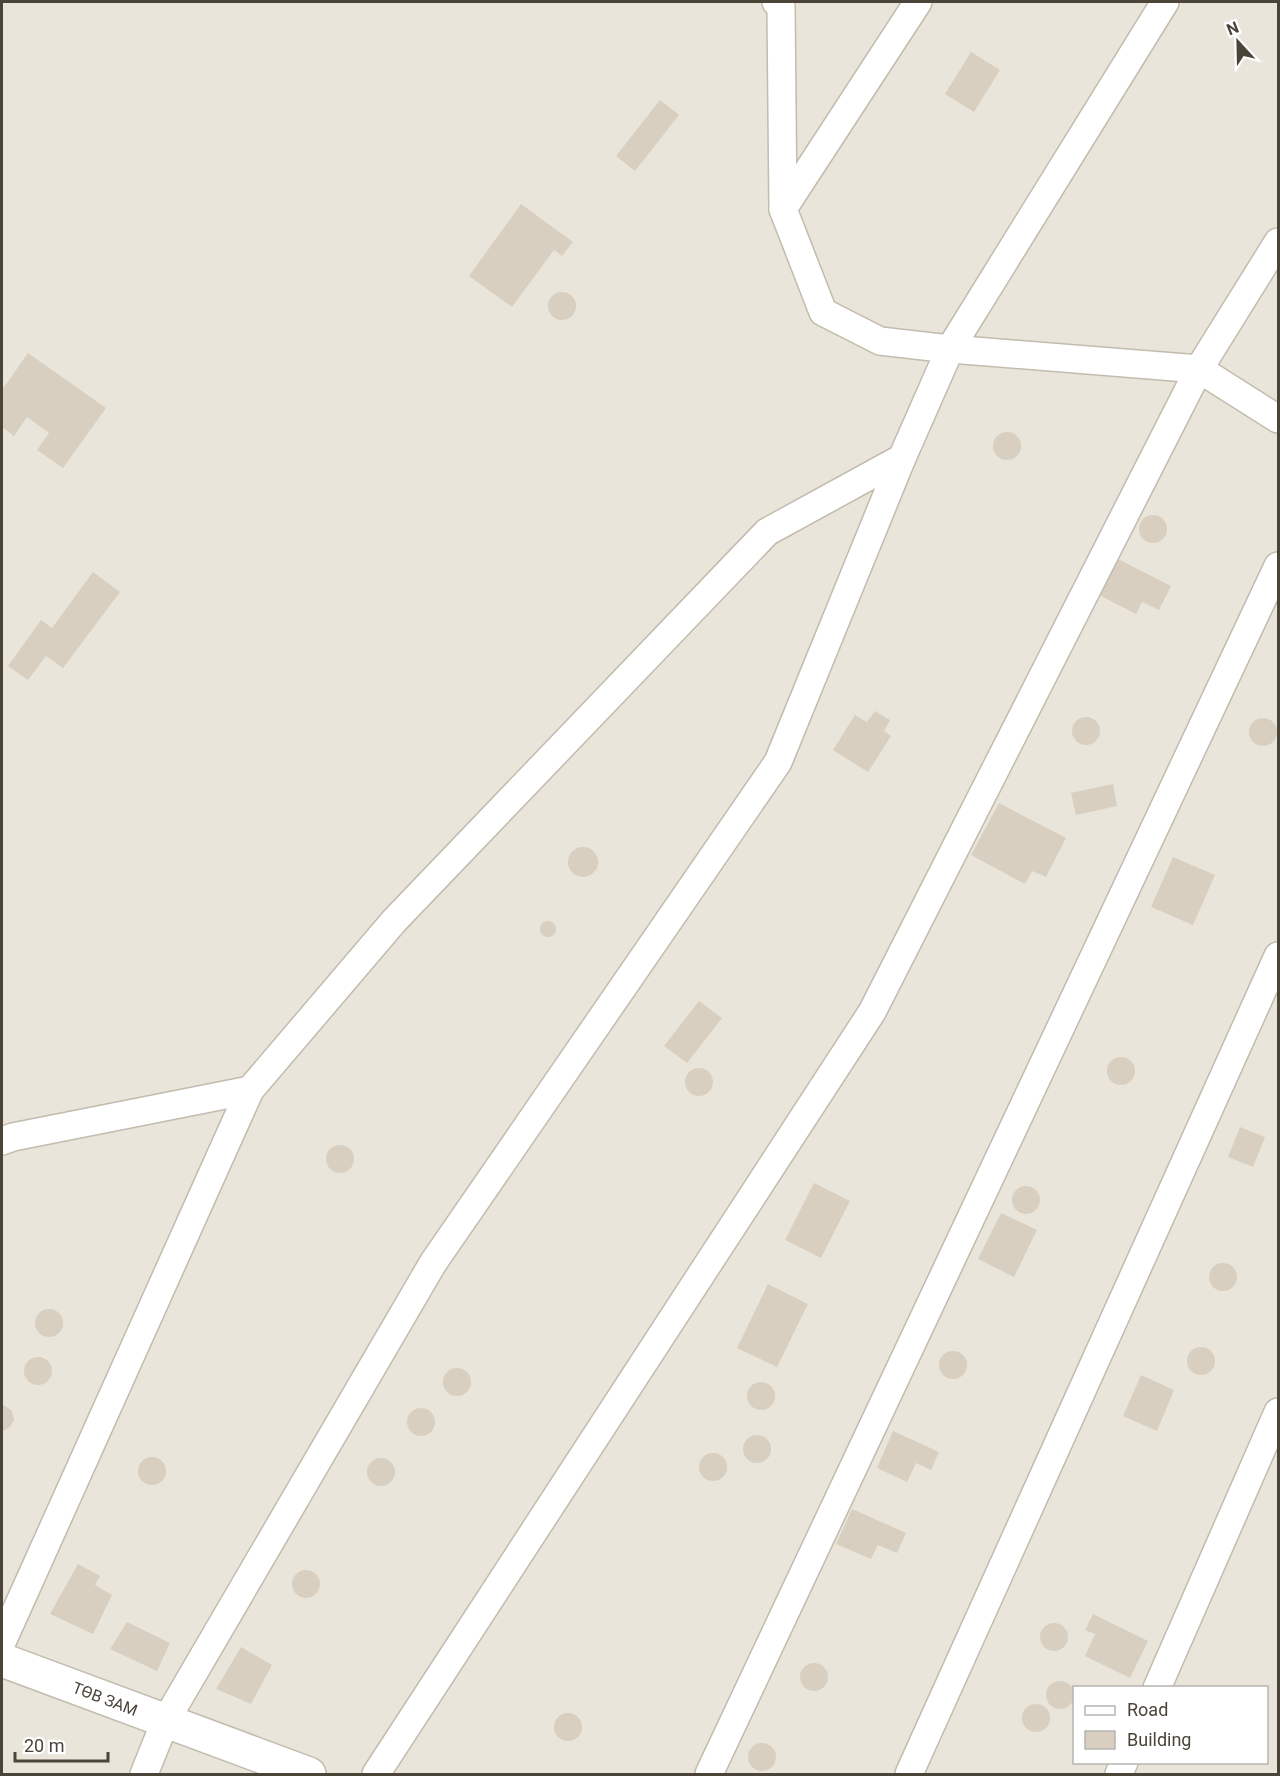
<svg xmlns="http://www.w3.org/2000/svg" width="1280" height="1776" font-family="Roboto,sans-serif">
	<rect width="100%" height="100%" fill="#f6f3ec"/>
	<!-- residential -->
	<path fill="#eae5da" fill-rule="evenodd" d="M2,2H1278V1774H2ZM1074,1688H1266V1762H1074Z"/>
	<!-- building -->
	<g fill="#d8cfc1">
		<path d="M971,52L1000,70L974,112L945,94Z"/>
		<path d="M660,100L679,115L635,171L616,156Z"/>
		<path d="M521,204L573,242L562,256L554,250L512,307L469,276Z"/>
		<circle cx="562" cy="306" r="14"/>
		<path d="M28,353L106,408L63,468L37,450L49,433L27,417L14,436L2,427V390Z"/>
		<circle cx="1007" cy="446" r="14"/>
		<circle cx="1153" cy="529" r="14"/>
		<path d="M1116,558L1171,586L1159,610L1142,602L1136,614L1097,594Z"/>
		<path d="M93,572L120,592L63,668L46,656L28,680L8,666L41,620L52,628Z"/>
		<path d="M875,711L890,720L884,731L891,736L868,772L833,750L855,715L867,722Z"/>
		<circle cx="1086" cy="731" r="14"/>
		<circle cx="1263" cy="732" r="14"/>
		<path d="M1113,784L1117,806L1076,815L1071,793Z"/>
		<path d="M999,803L1066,838L1046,877L1032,871L1025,884L971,855Z"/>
		<circle cx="583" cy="862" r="15"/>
		<path d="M1173,857L1215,875L1193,925L1151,907Z"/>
		<circle cx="548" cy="929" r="8"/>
		<path d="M699,1001L722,1018L687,1063L664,1046Z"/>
		<circle cx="1121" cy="1071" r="14"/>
		<circle cx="699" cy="1082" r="14"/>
		<path d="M1240,1127L1265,1137L1253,1167L1228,1157Z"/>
		<circle cx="340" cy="1159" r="14"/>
		<path d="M814,1183L850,1201L821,1258L785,1240Z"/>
		<circle cx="1026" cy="1200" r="14"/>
		<path d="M1001,1213L1037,1230L1014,1277L978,1259Z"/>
		<circle cx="1223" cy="1277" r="14"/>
		<path d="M768,1284L808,1304L777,1367L737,1348Z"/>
		<circle cx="49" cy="1323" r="14"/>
		<circle cx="1201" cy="1361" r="14"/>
		<circle cx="953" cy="1365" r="14"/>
		<circle cx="38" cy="1371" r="14"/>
		<circle cx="457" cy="1382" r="14"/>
		<path d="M1141,1375L1174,1390L1157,1431L1123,1416Z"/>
		<circle cx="761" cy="1396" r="14"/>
		<path d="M2,1404L12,1411L14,1420L9,1428L2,1431Z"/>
		<circle cx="421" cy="1422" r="14"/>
		<path d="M893,1431L939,1452L931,1470L916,1463L907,1482L877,1468Z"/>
		<circle cx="757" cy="1449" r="14"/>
		<circle cx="713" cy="1467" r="14"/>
		<circle cx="152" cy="1471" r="14"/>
		<circle cx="381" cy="1472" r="14"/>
		<path d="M852,1509L906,1533L897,1553L878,1545L871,1559L836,1544Z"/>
		<path d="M78,1564L100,1576L95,1585L112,1595L93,1634L50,1614Z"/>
		<circle cx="306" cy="1584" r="14"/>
		<path d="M1093,1614L1148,1641L1130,1678L1085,1656L1095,1634L1085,1630Z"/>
		<path d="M127,1622L170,1643L157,1671L110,1649Z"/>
		<circle cx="1054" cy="1637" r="14"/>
		<path d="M241,1647L272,1665L251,1704L216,1689Z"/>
		<circle cx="814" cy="1677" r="14"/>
		<circle cx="1060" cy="1695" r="14"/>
		<circle cx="1036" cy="1718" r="14"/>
		<circle cx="568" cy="1727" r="14"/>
		<circle cx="762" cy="1757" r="14"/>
	</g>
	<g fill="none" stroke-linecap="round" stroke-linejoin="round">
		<!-- minor casing -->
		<g stroke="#c2bbae" stroke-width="30">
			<g id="minor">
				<path d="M776,2L781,6L783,209L823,312L880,341L950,349L1199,369L1278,419"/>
				<path d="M783,209L918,2"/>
				<path d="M2,1141L13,1137L250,1090L394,921L767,532L902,458L950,349L1165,2"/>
				<path d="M2,1642L250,1090"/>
				<path d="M1157,1688L1278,1412"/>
				<path d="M144,1774L165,1722L433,1263L778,762L902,458"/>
				<path d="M376,1774L872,1012L1199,369L1278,242"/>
				<path d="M709,1774L1278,566"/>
				<path d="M909,1774L1278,956"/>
				<path d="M1119,1774L1124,1762"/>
			</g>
		</g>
		<!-- tertiary casing -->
		<g stroke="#c2bbae" stroke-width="36">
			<path id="tertiary" d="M2,1660L309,1774"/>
		</g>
		<!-- minor -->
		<use href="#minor" stroke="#fff" stroke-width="27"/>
		<!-- tertiary -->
		<use href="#tertiary" stroke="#fff" stroke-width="33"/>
	</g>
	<g text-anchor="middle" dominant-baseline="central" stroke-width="4.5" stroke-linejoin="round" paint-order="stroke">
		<!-- street labels -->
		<g font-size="16" fill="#4b4439" stroke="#fff">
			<text transform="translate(105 1699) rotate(21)">ТӨВ ЗАМ</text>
		</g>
	</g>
	<!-- border -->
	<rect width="1280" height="1776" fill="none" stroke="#4b4439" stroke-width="6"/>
	<!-- legend -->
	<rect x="1073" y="1686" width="195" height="78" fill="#ffffff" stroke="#b7b4b0" stroke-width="1.5"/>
	<rect x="1085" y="1706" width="30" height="9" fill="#ffffff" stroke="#b7b4b0" stroke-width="1.5"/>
	<text x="1127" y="1716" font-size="18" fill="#4b4439">Road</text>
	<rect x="1085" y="1731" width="30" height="18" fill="#d8cfc1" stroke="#b7b4b0" stroke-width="1.5"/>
	<text x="1127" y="1746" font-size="18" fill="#4b4439">Building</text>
	<!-- north arrow -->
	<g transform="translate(1238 42) rotate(338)" stroke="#ffffff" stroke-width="4.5" paint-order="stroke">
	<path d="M0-4.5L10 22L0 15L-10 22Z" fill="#4b4439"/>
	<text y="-9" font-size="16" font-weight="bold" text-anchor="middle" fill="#4b4439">N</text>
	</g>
	<!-- scale -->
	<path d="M15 1752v9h93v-9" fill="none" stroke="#4b4439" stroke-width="3"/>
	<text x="24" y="1752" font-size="18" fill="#4b4439" stroke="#ffffff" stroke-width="4.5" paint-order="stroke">20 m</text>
</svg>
